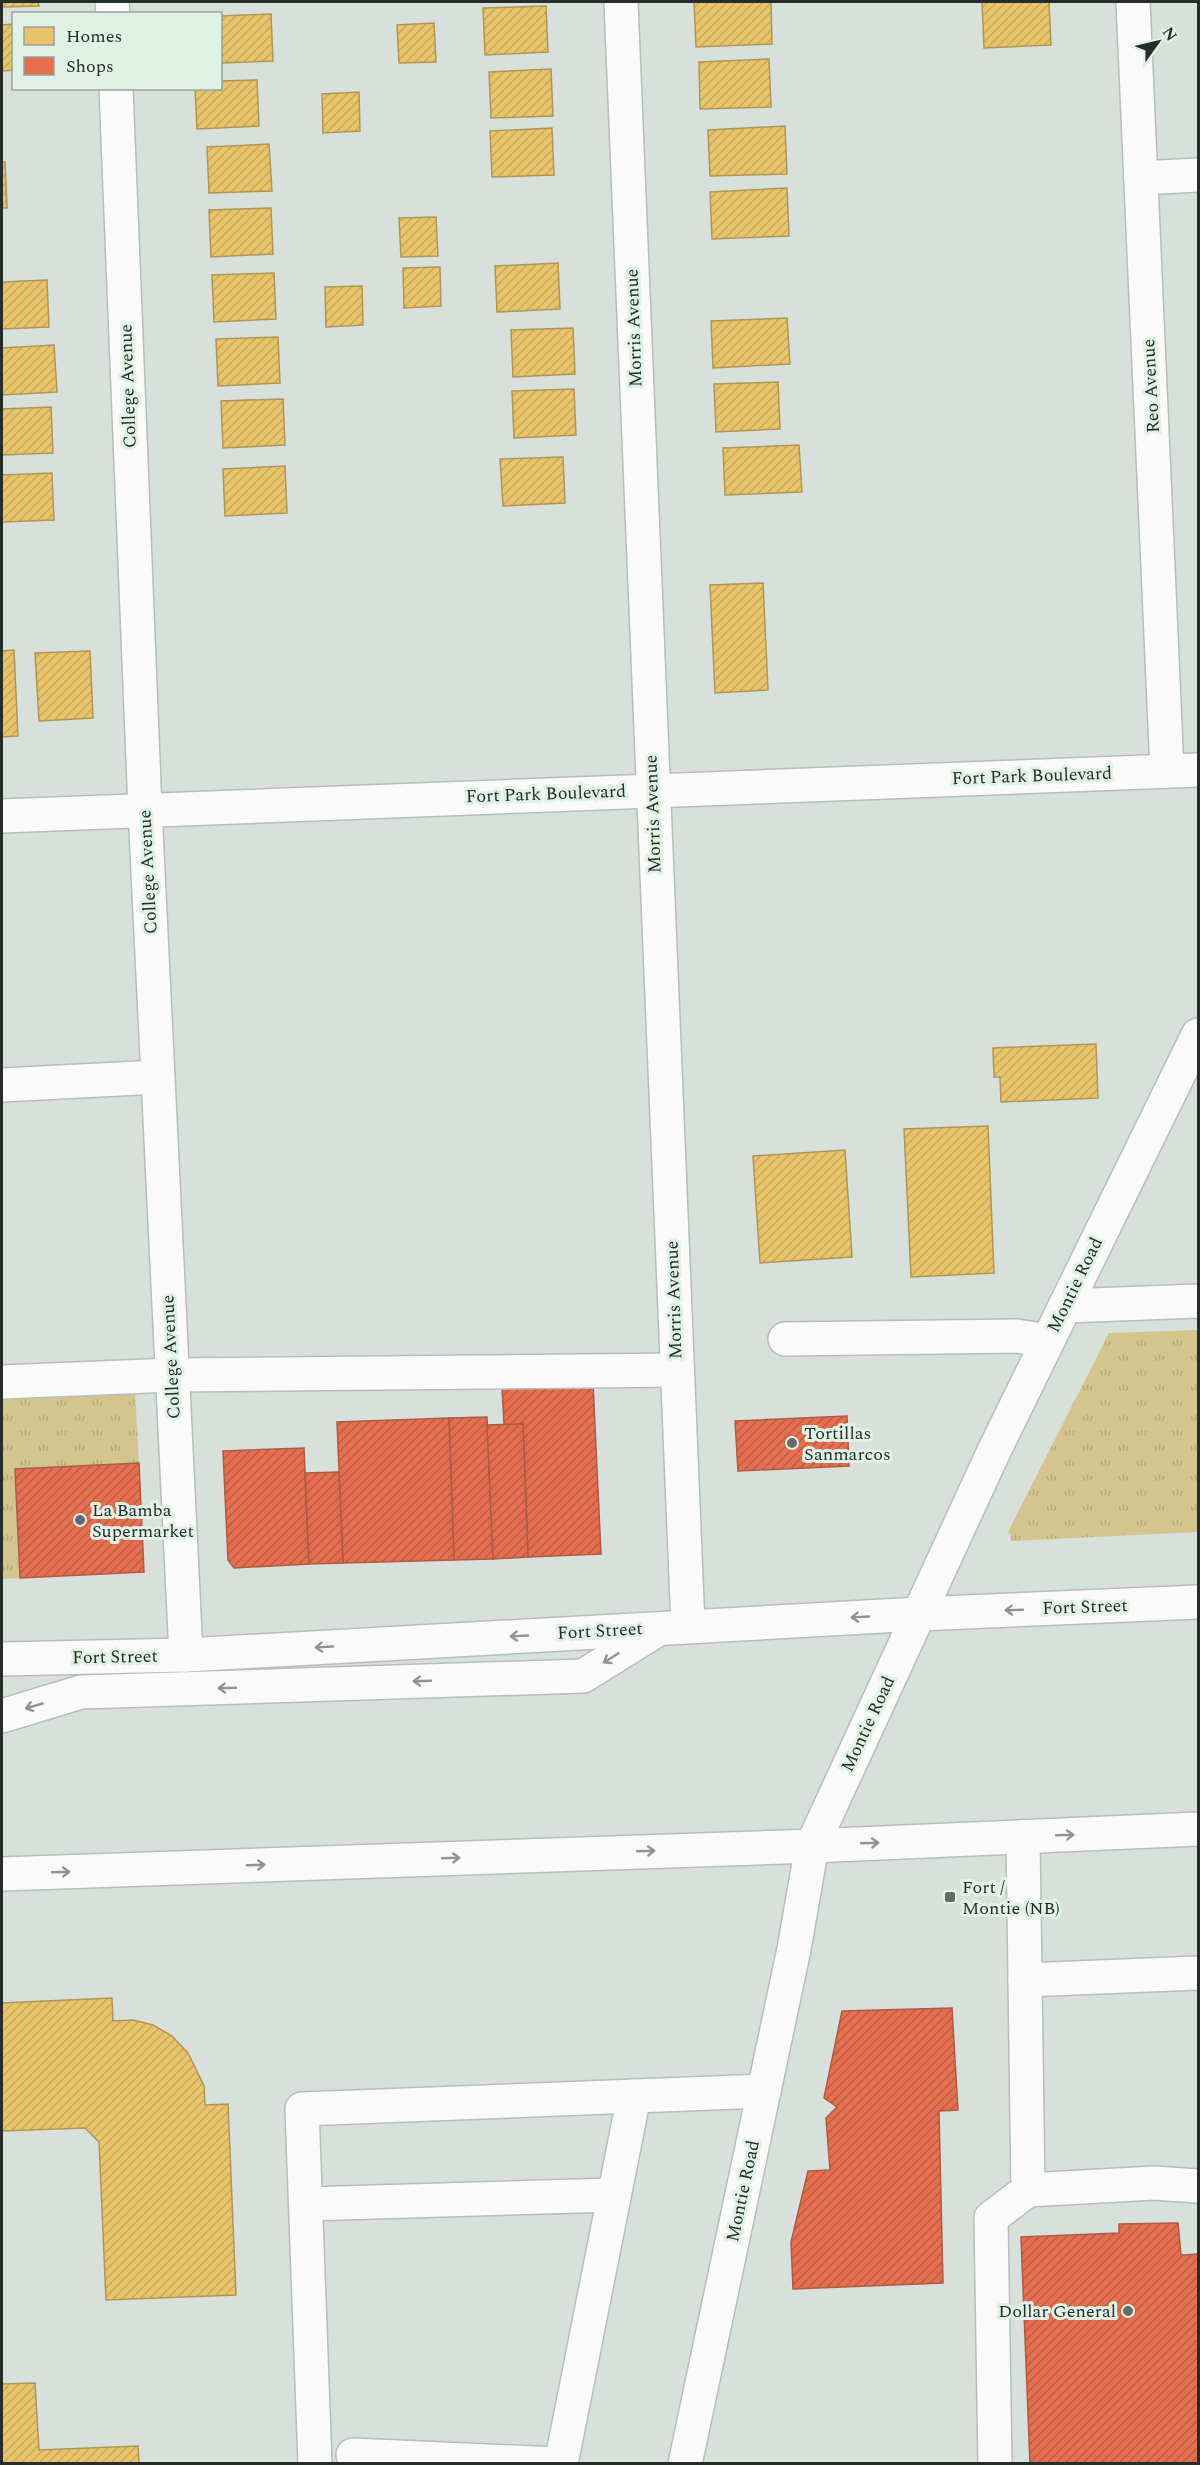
<svg xmlns="http://www.w3.org/2000/svg" width="1200" height="2465" font-family="Spectral,serif">
	<defs>
		<pattern id="grass-tufts" width="24" height="20" patternUnits="userSpaceOnUse" patternTransform="scale(1.5)"><rect width="24" height="20" fill="#d4c48e"/><path d="M3 7l-1-3M5 7V3M7 7l1-3M15 17l-1-3M17 17v-4M19 17l1-3" fill="none" stroke="#b6a97a"/></pattern>
		<pattern id="homes-hatch" width="6" height="6" patternUnits="userSpaceOnUse" patternTransform="scale(1.5)"><rect width="6" height="6" fill="#e9c46a"/><path d="M-1 1l2-2M0 6l6-6M5 7l2-2" fill="none" stroke="#c8a95c"/></pattern>
		<pattern id="shops-hatch" width="6" height="6" patternUnits="userSpaceOnUse" patternTransform="scale(1.5)"><rect width="6" height="6" fill="#e76f51"/><path d="M-1 1l2-2M0 6l6-6M5 7l2-2" fill="none" stroke="#bb5c43"/></pattern>
	</defs>
	<rect width="100%" height="100%" fill="#d7e0da"/>
	<!-- grass -->
	<g fill="url(#grass-tufts)">
		<path d="M1198,1330V1532L1011,1541V1535L1008,1532L1109,1333Z"/>
		<path d="M135,1390L139,1463L15,1469L20,1578L2,1579V1396Z"/>
	</g>
	<!-- homes -->
	<g fill="url(#homes-hatch)" stroke="#ae9756" stroke-width="1.5">
		<path d="M2,2H38L39,6L2,7Z"/>
		<path d="M694,2H771L772,44L696,47Z"/>
		<path d="M982,2H1049L1051,45L984,48Z"/>
		<path d="M546,6L548,52L485,55L483,8Z"/>
		<path d="M271,14L273,61L220,63V16Z"/>
		<path d="M434,23L436,62L399,63L397,25Z"/>
		<path d="M14,24V70L2,71V25Z"/>
		<path d="M769,59L771,107L700,109L699,62Z"/>
		<path d="M551,69L553,116L491,118L489,72Z"/>
		<path d="M257,80L259,126L197,129L195,88H220V81Z"/>
		<path d="M359,92L360,131L323,133L322,94Z"/>
		<path d="M785,126L787,174L710,176L708,130Z"/>
		<path d="M552,128L554,175L492,177L490,131Z"/>
		<path d="M269,144L272,191L209,193L207,147Z"/>
		<path d="M2,162H5L7,208H2Z"/>
		<path d="M787,188L789,236L712,239L710,192Z"/>
		<path d="M271,208L273,254L211,257L209,210Z"/>
		<path d="M436,217L438,256L401,257L399,218Z"/>
		<path d="M558,263L560,309L497,312L495,266Z"/>
		<path d="M440,267L441,306L404,308L403,268Z"/>
		<path d="M274,273L276,319L214,322L212,275Z"/>
		<path d="M47,280L49,327L2,329V282Z"/>
		<path d="M362,286L363,325L326,327L325,287Z"/>
		<path d="M787,318L790,364L713,368L711,321Z"/>
		<path d="M573,328L575,374L513,377L511,330Z"/>
		<path d="M278,337L280,383L218,386L216,339Z"/>
		<path d="M54,345L57,392L2,395V348Z"/>
		<path d="M778,382L780,429L716,432L714,384Z"/>
		<path d="M574,389L576,435L514,438L512,391Z"/>
		<path d="M283,399L285,445L223,448L221,401Z"/>
		<path d="M51,407L53,453L2,455V409Z"/>
		<path d="M799,445L802,492L725,495L723,448Z"/>
		<path d="M563,457L565,503L503,506L500,459Z"/>
		<path d="M285,466L287,513L225,516L223,469Z"/>
		<path d="M52,473L54,520L2,522V475Z"/>
		<path d="M763,583L768,690L715,693L710,585Z"/>
		<path d="M14,650L18,736L2,737V651Z"/>
		<path d="M90,651L93,718L39,721L35,653Z"/>
		<path d="M1096,1044L1098,1098L1001,1102L1000,1077H994L993,1048Z"/>
		<path d="M988,1126L994,1273L911,1277L904,1129Z"/>
		<path d="M845,1150L852,1257L760,1263L753,1156Z"/>
		<path d="M112,1998L113,2021L133,2020L153,2025L172,2036L188,2053L204,2086L205,2105L228,2104L236,2295L106,2300L99,2142L85,2128L2,2131V2003Z"/>
		<path d="M35,2383L39,2450L138,2446L139,2464H2V2384Z"/>
	</g>
	<!-- shops -->
	<g fill="url(#shops-hatch)" stroke="#ad5b45" stroke-width="1.5">
		<path d="M593,1383L601,1554L528,1557L523,1424L504,1425L502,1387Z"/>
		<path d="M847,1416L849,1466L738,1471L735,1421Z"/>
		<path d="M487,1417L493,1559L454,1560L449,1418Z"/>
		<path d="M449,1418L454,1560L343,1563L337,1422Z"/>
		<path d="M523,1424L528,1557L493,1559L487,1425Z"/>
		<path d="M304,1448L309,1564L234,1568L228,1560L223,1451Z"/>
		<path d="M139,1463L144,1572L20,1578L15,1469Z"/>
		<path d="M339,1472L343,1563L309,1564L305,1473Z"/>
		<path d="M952,2008L958,2110L939,2111L943,2283L793,2289L791,2242L808,2171L830,2170L826,2118L837,2107L824,2098L842,2011Z"/>
		<path d="M1178,2223L1181,2255L1198,2254V2464H1030L1021,2237L1119,2233V2224Z"/>
	</g>
	<g fill="none" stroke-linecap="round" stroke-linejoin="round">
		<!-- minor casing -->
		<g stroke="#b7beba" stroke-width="36">
			<g id="minor">
				<path d="M112,2L113,14"/>
				<path d="M621,2L688,1626"/>
				<path d="M1133,2L1167,771"/>
				<path d="M116,88L145,810L186,1655"/>
				<path d="M1141,178L1198,175"/>
				<path d="M2,816L1198,770"/>
				<path d="M2,1085L158,1077"/>
				<path d="M1065,1306L1198,1301"/>
				<path d="M785,1339L1017,1336L1047,1341"/>
				<path d="M2,1382L172,1375L677,1370"/>
				<path d="M1023,1837L1028,2190L1154,2183L1198,2186"/>
				<path d="M1025,1980L1198,1973"/>
				<path d="M307,2204L614,2195"/>
				<path d="M353,2455L556,2464"/>
				<path d="M315,2464L302,2109L764,2091"/>
				<path d="M561,2464L634,2096"/>
				<path d="M685,2464L794,1949L812,1846L994,1451L1198,1035"/>
				<path d="M995,2464L991,2218L1028,2190"/>
			</g>
		</g>
		<!-- major casing -->
		<g stroke="#b7beba" stroke-width="36">
			<g id="major">
				<path d="M2,1659L186,1655L919,1614L1198,1602"/>
				<path d="M2,1716L81,1692L583,1676L657,1630"/>
				<path d="M2,1874L812,1846L1198,1829"/>
			</g>
		</g>
		<!-- minor -->
		<use href="#minor" stroke="#f9faf9" stroke-width="33"/>
		<!-- major -->
		<use href="#major" stroke="#f9faf9" stroke-width="33"/>
	</g>
	<!-- one-way arrows -->
	<defs><path id="oneway-shaft" d="M-6 0H5M1.5-3L5.5 0L1.5 3" fill="none" stroke-width="1.6" stroke-linecap="round" stroke-linejoin="round" transform="scale(1.5)"/></defs>
	<g stroke="#909491">
		<use href="#oneway-shaft" transform="translate(1014 1610) rotate(178)"/>
		<use href="#oneway-shaft" transform="translate(860 1617) rotate(177)"/>
		<use href="#oneway-shaft" transform="translate(519 1636) rotate(177)"/>
		<use href="#oneway-shaft" transform="translate(324 1647) rotate(177)"/>
		<use href="#oneway-shaft" transform="translate(611 1658) rotate(148)"/>
		<use href="#oneway-shaft" transform="translate(422 1681) rotate(178)"/>
		<use href="#oneway-shaft" transform="translate(227 1688) rotate(178)"/>
		<use href="#oneway-shaft" transform="translate(34 1706) rotate(164)"/>
		<use href="#oneway-shaft" transform="translate(1065 1835) rotate(-2)"/>
		<use href="#oneway-shaft" transform="translate(870 1843) rotate(-2)"/>
		<use href="#oneway-shaft" transform="translate(646 1851) rotate(-2)"/>
		<use href="#oneway-shaft" transform="translate(451 1858) rotate(-2)"/>
		<use href="#oneway-shaft" transform="translate(256 1865) rotate(-2)"/>
		<use href="#oneway-shaft" transform="translate(61 1872) rotate(-2)"/>
	</g>
	<!-- markers -->
	<g fill="#646c67" stroke="#e0f1e6" stroke-width="2">
		<circle cx="792" cy="1443" r="6"/>
		<circle cx="80" cy="1520" r="6"/>
		<rect x="944" y="1891" width="12" height="12" rx="3"/>
		<circle cx="1128" cy="2311" r="6"/>
	</g>
	<g text-anchor="middle" dominant-baseline="central" stroke-width="6" stroke-linejoin="round" paint-order="stroke">
		<!-- street labels -->
		<g font-size="18" fill="#262d29" stroke="#e0f1e6">
			<text transform="translate(634 328) rotate(-92)">Morris Avenue</text>
			<text transform="translate(128 386) rotate(-92)">College Avenue</text>
			<text transform="translate(1151 386) rotate(-93)">Reo Avenue</text>
			<text transform="translate(1032 776) rotate(-2)">Fort Park Boulevard</text>
			<text transform="translate(546 794) rotate(-2)">Fort Park Boulevard</text>
			<text transform="translate(653 814) rotate(-92)">Morris Avenue</text>
			<text transform="translate(148 872) rotate(-93)">College Avenue</text>
			<text transform="translate(1075 1285) rotate(-64)">Montie Road</text>
			<text transform="translate(674 1300) rotate(-92)">Morris Avenue</text>
			<text transform="translate(171 1357) rotate(-93)">College Avenue</text>
			<text transform="translate(1085 1607) rotate(-2)">Fort Street</text>
			<text transform="translate(600 1631) rotate(-3)">Fort Street</text>
			<text transform="translate(115 1657) rotate(-1)">Fort Street</text>
			<text transform="translate(868 1724) rotate(-65)">Montie Road</text>
			<text transform="translate(743 2191) rotate(-78)">Montie Road</text>
		</g>
		<!-- poi labels -->
		<g font-size="18" fill="#262d29" stroke="#e0f1e6" text-anchor="start">
			<text x="804" y="1433">Tortillas<tspan x="804" dy="21">Sanmarcos</tspan></text>
			<text x="92" y="1510">La Bamba<tspan x="92" dy="21">Supermarket</tspan></text>
			<text x="962" y="1887">Fort /<tspan x="962" dy="21">Montie (NB)</tspan></text>
			<text x="1116" y="2311" text-anchor="end">Dollar General</text>
		</g>
	</g>
	<!-- border -->
	<rect width="1200" height="2465" fill="none" stroke="#262d29" stroke-width="6"/>
	<!-- legend -->
	<rect x="12" y="12" width="210" height="78" fill="#e0f1e6" stroke="#96a39a" stroke-width="1.5"/>
	<rect x="24" y="27" width="30" height="18" fill="#e9c46a" stroke="#96a39a" stroke-width="1.5"/>
	<text x="66" y="42" font-size="18" fill="#262d29">Homes</text>
	<rect x="24" y="57" width="30" height="18" fill="#e76f51" stroke="#96a39a" stroke-width="1.5"/>
	<text x="66" y="72" font-size="18" fill="#262d29">Shops</text>
	<!-- north arrow -->
	<g transform="translate(1158 42) rotate(56)" stroke="#e0f1e6" stroke-width="4.5" paint-order="stroke">
	<path d="M0-4.5L10 22L0 15L-10 22Z" fill="#262d29"/>
	<text y="-9" font-size="16" font-weight="bold" text-anchor="middle" fill="#262d29">N</text>
	</g>
</svg>
